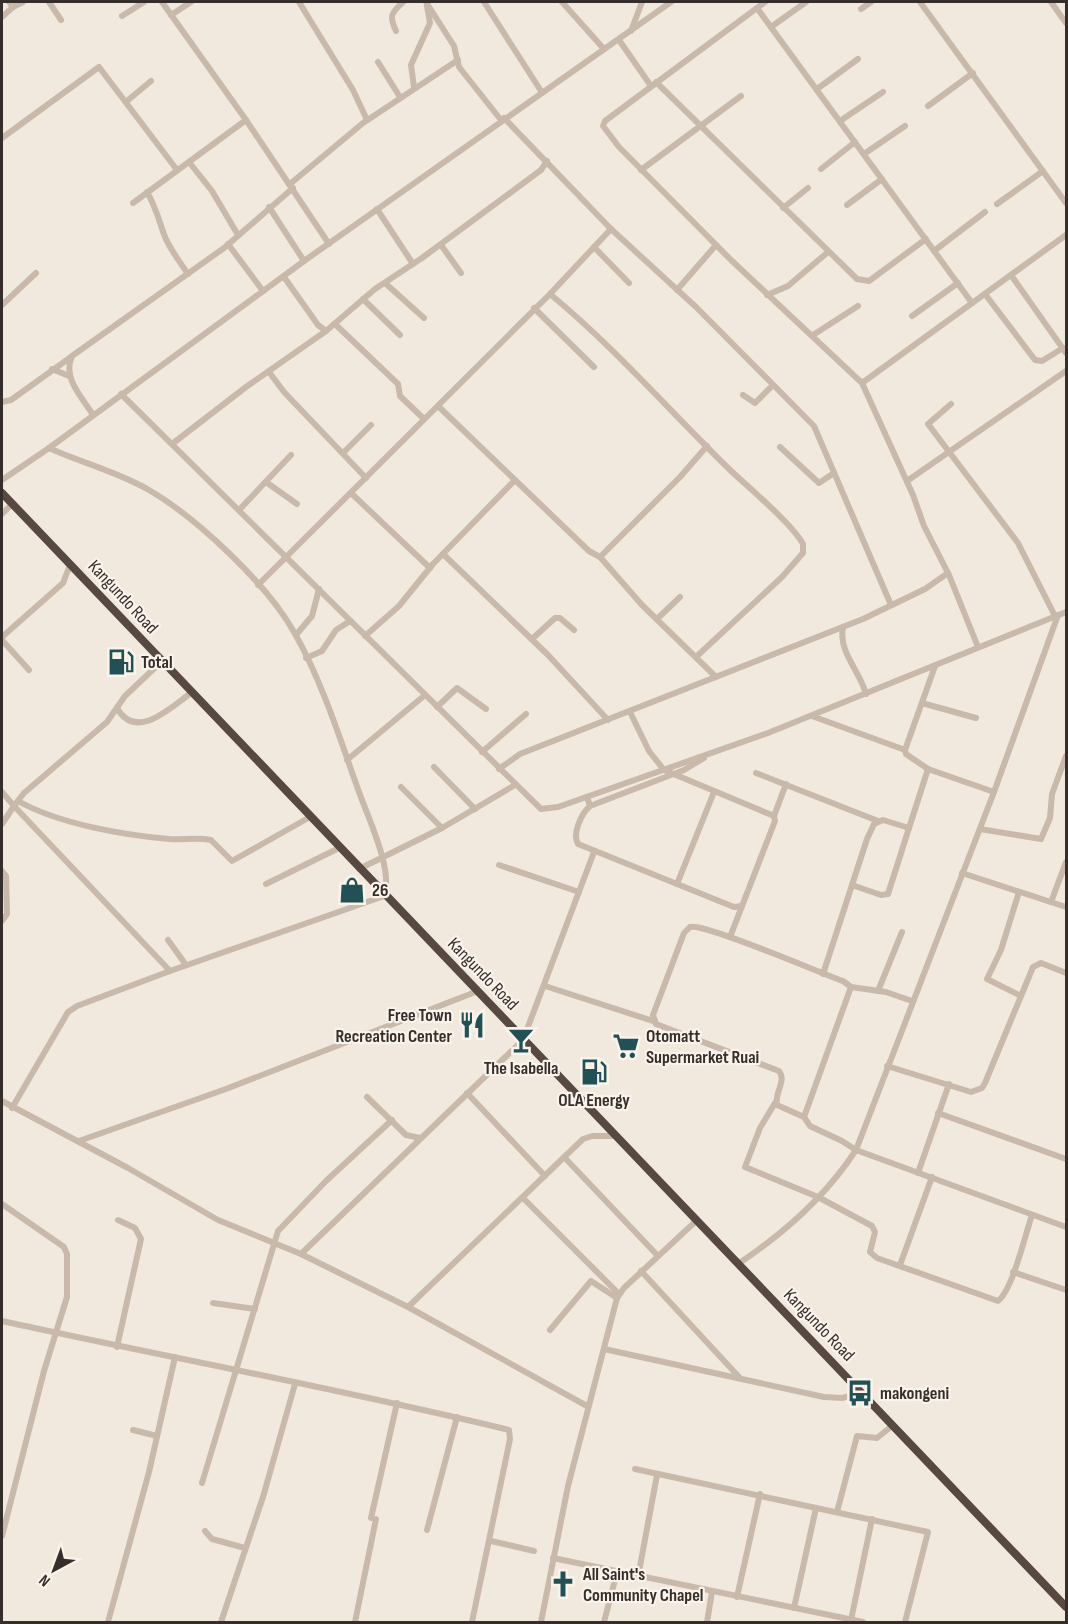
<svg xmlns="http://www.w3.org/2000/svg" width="1068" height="1624" font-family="'Sofia Sans Condensed',sans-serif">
	<rect width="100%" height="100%" fill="#f1e9de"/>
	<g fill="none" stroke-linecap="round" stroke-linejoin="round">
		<!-- minor -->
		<g stroke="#c8b9ab" stroke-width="6">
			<path d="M9,2L13,7L23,2"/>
			<path d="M49,2L61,20"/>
			<path d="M162,2L246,120L329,244"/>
			<path d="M299,2L353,90L367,120"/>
			<path d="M426,2L454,46L459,67L501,120"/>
			<path d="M484,2L541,91"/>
			<path d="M562,2L604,49"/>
			<path d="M765,2L605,121L603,126L619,147L731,260L862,383"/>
			<path d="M920,2L1066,203"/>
			<path d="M1051,2L1066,23"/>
			<path d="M757,8L972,303"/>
			<path d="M861,9L871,2"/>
			<path d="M171,15L191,2"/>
			<path d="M122,16L144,2"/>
			<path d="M2,17L13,7"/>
			<path d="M771,27L806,2"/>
			<path d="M396,31C389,16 391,13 403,2"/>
			<path d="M631,31L642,2"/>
			<path d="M619,40L651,86"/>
			<path d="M378,62L400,97"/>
			<path d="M656,82L857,279L869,281L926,239"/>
			<path d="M414,87L411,65L430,23L427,6"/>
			<path d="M817,89L858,59"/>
			<path d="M127,101L151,81"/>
			<path d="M928,106L973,73"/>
			<path d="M504,118L611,229L696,307L814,426L891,605"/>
			<path d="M840,121L883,92"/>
			<path d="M2,138L99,67L177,170"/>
			<path d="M864,154L905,126"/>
			<path d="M189,162L212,191L238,235"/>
			<path d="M821,169L855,142"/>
			<path d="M641,170L741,96"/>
			<path d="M290,184L363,123L458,60"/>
			<path d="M147,192C156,207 159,221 165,237C171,251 180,262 188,274"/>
			<path d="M133,203L246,120"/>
			<path d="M997,204L1043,171"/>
			<path d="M847,205L882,179"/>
			<path d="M269,207L304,261"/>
			<path d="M783,208L808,188"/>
			<path d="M377,209L413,264"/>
			<path d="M228,244L263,291"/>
			<path d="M441,245L461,273"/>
			<path d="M594,247L629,283"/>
			<path d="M934,251L985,212"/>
			<path d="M1011,275L1066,353"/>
			<path d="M284,277L318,325L326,331"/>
			<path d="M385,283L424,318"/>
			<path d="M677,290L716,245"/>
			<path d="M550,294C613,346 668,409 726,466C745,485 792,523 803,544V553L782,577L696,657"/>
			<path d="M985,294L1035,360L1042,361L1063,348"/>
			<path d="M767,295L788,286L828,252"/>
			<path d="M363,299L400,335"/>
			<path d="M2,305L36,273"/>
			<path d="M534,308L594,367"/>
			<path d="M912,316L958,283"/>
			<path d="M335,324L398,384L400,396L424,419"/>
			<path d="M813,335L858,306"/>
			<path d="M52,369L69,376"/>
			<path d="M269,372L284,392L366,478"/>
			<path d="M121,394L541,809L558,807L768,733L1066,612"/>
			<path d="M743,395L755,403L773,385"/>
			<path d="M2,402L11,400L71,357"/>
			<path d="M951,404L928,424L1018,543L1055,616"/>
			<path d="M438,406L589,551L600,557L642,605L716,677"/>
			<path d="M93,415C82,397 62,378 72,356L224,248L293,188"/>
			<path d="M172,444L246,387L326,331L375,289L422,258L541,170L547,161"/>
			<path d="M780,447L819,483L834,473"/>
			<path d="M49,448C82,463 118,472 149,490C197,518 267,584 294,632C322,681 340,739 359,792C368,817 394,872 384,896L170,971L14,806L24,793L107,722L125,696L161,662"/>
			<path d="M343,453L371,425"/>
			<path d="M2,480L49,448L304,261L671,2"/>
			<path d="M907,481L1066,371"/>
			<path d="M266,482L297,504"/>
			<path d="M351,493L430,568"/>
			<path d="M239,510L291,455"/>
			<path d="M2,514L12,504"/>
			<path d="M443,554L548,655L608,720"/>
			<path d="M600,557L680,477L707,446"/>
			<path d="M258,585L550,294L611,229"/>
			<path d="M657,619L680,597"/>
			<path d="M843,627C838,652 860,671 866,694"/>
			<path d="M296,635L312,616L319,589"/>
			<path d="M365,636L399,606L433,564L515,480"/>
			<path d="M2,637L63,583L70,565"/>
			<path d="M532,639L555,618H560L574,630"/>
			<path d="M2,640L29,670"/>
			<path d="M978,647L949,575L924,526L913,495L862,383L1066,235"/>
			<path d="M306,658L322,651L336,630L350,621"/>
			<path d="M935,666L905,750L906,754L928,769L994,792"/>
			<path d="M922,703L976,718"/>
			<path d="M437,707L457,688L486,709"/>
			<path d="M117,708C136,742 171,707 191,693"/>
			<path d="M630,712L649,751L664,770L774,816L775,821L730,937"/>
			<path d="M812,716L905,750"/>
			<path d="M482,752L526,714"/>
			<path d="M347,760L425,695"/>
			<path d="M434,767L475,809"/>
			<path d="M499,769L520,754L863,619L925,589L948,573"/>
			<path d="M756,773L878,821"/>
			<path d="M401,787L442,828"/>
			<path d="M2,792L14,806L2,824"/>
			<path d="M587,797L590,806C581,814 572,834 578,844L734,907L742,906"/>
			<path d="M18,801C59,824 123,835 169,839C183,840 197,837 211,840L232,861L310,817"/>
			<path d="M590,806L684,770L704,758"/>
			<path d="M774,816L786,784"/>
			<path d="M980,829L1041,839L1050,818L1052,794L1066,756"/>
			<path d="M499,865L579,892"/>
			<path d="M359,869L442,828L515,785"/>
			<path d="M2,871L6,876L7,914L2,921"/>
			<path d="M962,873L1066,907"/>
			<path d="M266,884L339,848"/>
			<path d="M677,884L714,792"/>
			<path d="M852,885L881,895L888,894L909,828"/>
			<path d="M1019,892L1001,950L987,979L1021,996"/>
			<path d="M1051,902L1066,862"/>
			<path d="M168,940L186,965"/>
			<path d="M823,974L867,839L874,824L883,820L909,828L928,769"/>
			<path d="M545,986L653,1021"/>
			<path d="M851,987L886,992L912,1001"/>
			<path d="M878,991L902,932"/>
			<path d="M887,1066L971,1092L982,1088L985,1083L1033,967L1041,963L1066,973"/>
			<path d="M467,1093L545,1176"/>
			<path d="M367,1097L406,1135L420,1138"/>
			<path d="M2,1101L128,1168L218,1220L301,1254L408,1307L587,1406"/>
			<path d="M775,1103L760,1128L745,1167L818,1197L872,1226L875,1232L870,1252L877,1258L998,1301C1013,1289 1025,1235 1032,1215"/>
			<path d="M12,1108L68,1012L77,1006L170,971"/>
			<path d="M938,1113L1066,1159"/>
			<path d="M804,1117L851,987L843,981C820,973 705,923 690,927L684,933L653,1015L656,1024L779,1071C787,1081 774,1093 777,1105L804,1117L810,1126L842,1141L856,1150L1066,1227"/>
			<path d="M79,1141L226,1089L478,991"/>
			<path d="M565,1158L658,1256"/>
			<path d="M918,1173L949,1084"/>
			<path d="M523,1198L619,1294"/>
			<path d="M2,1204L64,1247L67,1254V1297L44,1371L2,1536"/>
			<path d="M301,1254L523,1040L594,852"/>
			<path d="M738,1264C783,1234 826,1196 856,1150L994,792L1058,615"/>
			<path d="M900,1265L932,1177"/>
			<path d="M641,1271L739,1377"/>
			<path d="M1013,1272L1066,1290"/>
			<path d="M213,1303L255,1309"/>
			<path d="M408,1307L583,1139L592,1136H615"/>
			<path d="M2,1321C171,1358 341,1389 509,1430L510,1439L472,1622"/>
			<path d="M550,1330L591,1281L617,1298"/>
			<path d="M117,1347L141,1239L135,1228L118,1220"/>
			<path d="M604,1349L824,1397L842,1398L861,1393"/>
			<path d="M133,1430L157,1436"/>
			<path d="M635,1469L928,1532L905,1622"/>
			<path d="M202,1483L278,1231L326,1181L392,1120"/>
			<path d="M837,1512L857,1436L877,1438L892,1426"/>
			<path d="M371,1518L397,1403"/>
			<path d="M427,1530L457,1417"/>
			<path d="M205,1531L212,1539L245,1548"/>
			<path d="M491,1541L534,1551"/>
			<path d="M553,1558L863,1622"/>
			<path d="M638,1577L657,1475"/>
			<path d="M737,1597L760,1494"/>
			<path d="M794,1608L816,1508"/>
			<path d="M851,1620L872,1519"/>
			<path d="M108,1622L149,1472L175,1357"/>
			<path d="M221,1622L263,1497L295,1384"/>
			<path d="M355,1622L376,1519"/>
			<path d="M541,1622L568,1486L617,1298L624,1288L696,1221"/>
			<path d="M604,1622L617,1572"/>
			<path d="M707,1622L712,1592"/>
		</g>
		<!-- highway -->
		<path stroke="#574942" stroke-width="8" d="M2,493L1066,1607"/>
	</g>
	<!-- icons -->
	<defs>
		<g id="fuel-bare" transform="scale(2.07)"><path d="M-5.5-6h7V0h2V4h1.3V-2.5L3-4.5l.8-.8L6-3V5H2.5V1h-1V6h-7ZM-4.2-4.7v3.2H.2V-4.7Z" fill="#225055" stroke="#f9f3eb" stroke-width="2.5" paint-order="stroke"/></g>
		<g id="shop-bare" transform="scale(2.07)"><path d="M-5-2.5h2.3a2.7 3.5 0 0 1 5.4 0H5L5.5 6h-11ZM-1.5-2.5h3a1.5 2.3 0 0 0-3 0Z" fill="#225055" stroke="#f9f3eb" stroke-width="2.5" paint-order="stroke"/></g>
		<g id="restaurant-bare" transform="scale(2.07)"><path d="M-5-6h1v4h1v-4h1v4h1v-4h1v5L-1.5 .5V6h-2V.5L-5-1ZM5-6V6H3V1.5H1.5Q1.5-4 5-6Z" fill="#225055" stroke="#f9f3eb" stroke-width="2.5" paint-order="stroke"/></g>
		<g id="bar-bare" transform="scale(2.07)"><path d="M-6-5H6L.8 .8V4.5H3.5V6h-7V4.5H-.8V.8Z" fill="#225055" stroke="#f9f3eb" stroke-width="2.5" paint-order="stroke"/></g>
		<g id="supermarket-bare" transform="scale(2.07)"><path d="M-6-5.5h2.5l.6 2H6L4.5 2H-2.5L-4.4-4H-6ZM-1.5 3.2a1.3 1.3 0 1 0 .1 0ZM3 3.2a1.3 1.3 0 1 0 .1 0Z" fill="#225055" stroke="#f9f3eb" stroke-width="2.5" paint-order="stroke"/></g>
		<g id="bus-bare" transform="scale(2.07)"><path d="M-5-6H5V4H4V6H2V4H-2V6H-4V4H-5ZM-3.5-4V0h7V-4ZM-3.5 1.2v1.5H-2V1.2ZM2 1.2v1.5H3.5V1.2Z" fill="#225055" stroke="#f9f3eb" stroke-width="2.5" paint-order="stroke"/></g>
		<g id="church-bare" transform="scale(2.07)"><path d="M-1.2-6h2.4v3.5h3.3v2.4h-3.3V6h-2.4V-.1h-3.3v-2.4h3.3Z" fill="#225055" stroke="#f9f3eb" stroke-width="2.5" paint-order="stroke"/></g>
	</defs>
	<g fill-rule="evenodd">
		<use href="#fuel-bare" x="121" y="662"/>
		<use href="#shop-bare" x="352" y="890"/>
		<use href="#restaurant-bare" x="472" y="1025"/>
		<use href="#bar-bare" x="521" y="1040"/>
		<use href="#supermarket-bare" x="626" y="1046"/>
		<use href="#fuel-bare" x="594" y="1072"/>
		<use href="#bus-bare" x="860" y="1393"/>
		<use href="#church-bare" x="563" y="1584"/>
	</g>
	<g text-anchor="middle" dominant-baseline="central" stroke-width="4.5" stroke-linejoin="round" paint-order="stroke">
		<!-- street labels -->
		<g font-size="18" fill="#362e2a" stroke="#f9f3eb">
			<text transform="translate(123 597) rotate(47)">Kangundo Road</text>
			<text transform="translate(483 974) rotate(46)">Kangundo Road</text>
			<text transform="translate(819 1325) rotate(46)">Kangundo Road</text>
		</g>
		<!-- poi labels -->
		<g font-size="18" font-weight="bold" fill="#362e2a" stroke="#f9f3eb" text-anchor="start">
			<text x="141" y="662">Total</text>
			<text x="372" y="890">26</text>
			<text x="452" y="1015" text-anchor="end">Free Town<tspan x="452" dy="21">Recreation Center</tspan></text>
			<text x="646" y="1036">Otomatt<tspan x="646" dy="21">Supermarket Ruai</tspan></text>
			<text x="521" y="1068" text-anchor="middle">The Isabella</text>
			<text x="594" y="1100" text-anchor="middle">OLA Energy</text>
			<text x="880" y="1393">makongeni</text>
			<text x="583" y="1574">All Saint's<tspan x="583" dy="21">Community Chapel</tspan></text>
		</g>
	</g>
	<!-- border -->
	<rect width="1068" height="1624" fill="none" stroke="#362e2a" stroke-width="6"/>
	<!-- north arrow -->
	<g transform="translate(54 1570) rotate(221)" stroke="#f9f3eb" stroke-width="4.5" paint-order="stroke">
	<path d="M0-4.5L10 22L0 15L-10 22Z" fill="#362e2a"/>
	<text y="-9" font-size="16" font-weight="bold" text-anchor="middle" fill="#362e2a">N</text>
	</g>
</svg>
